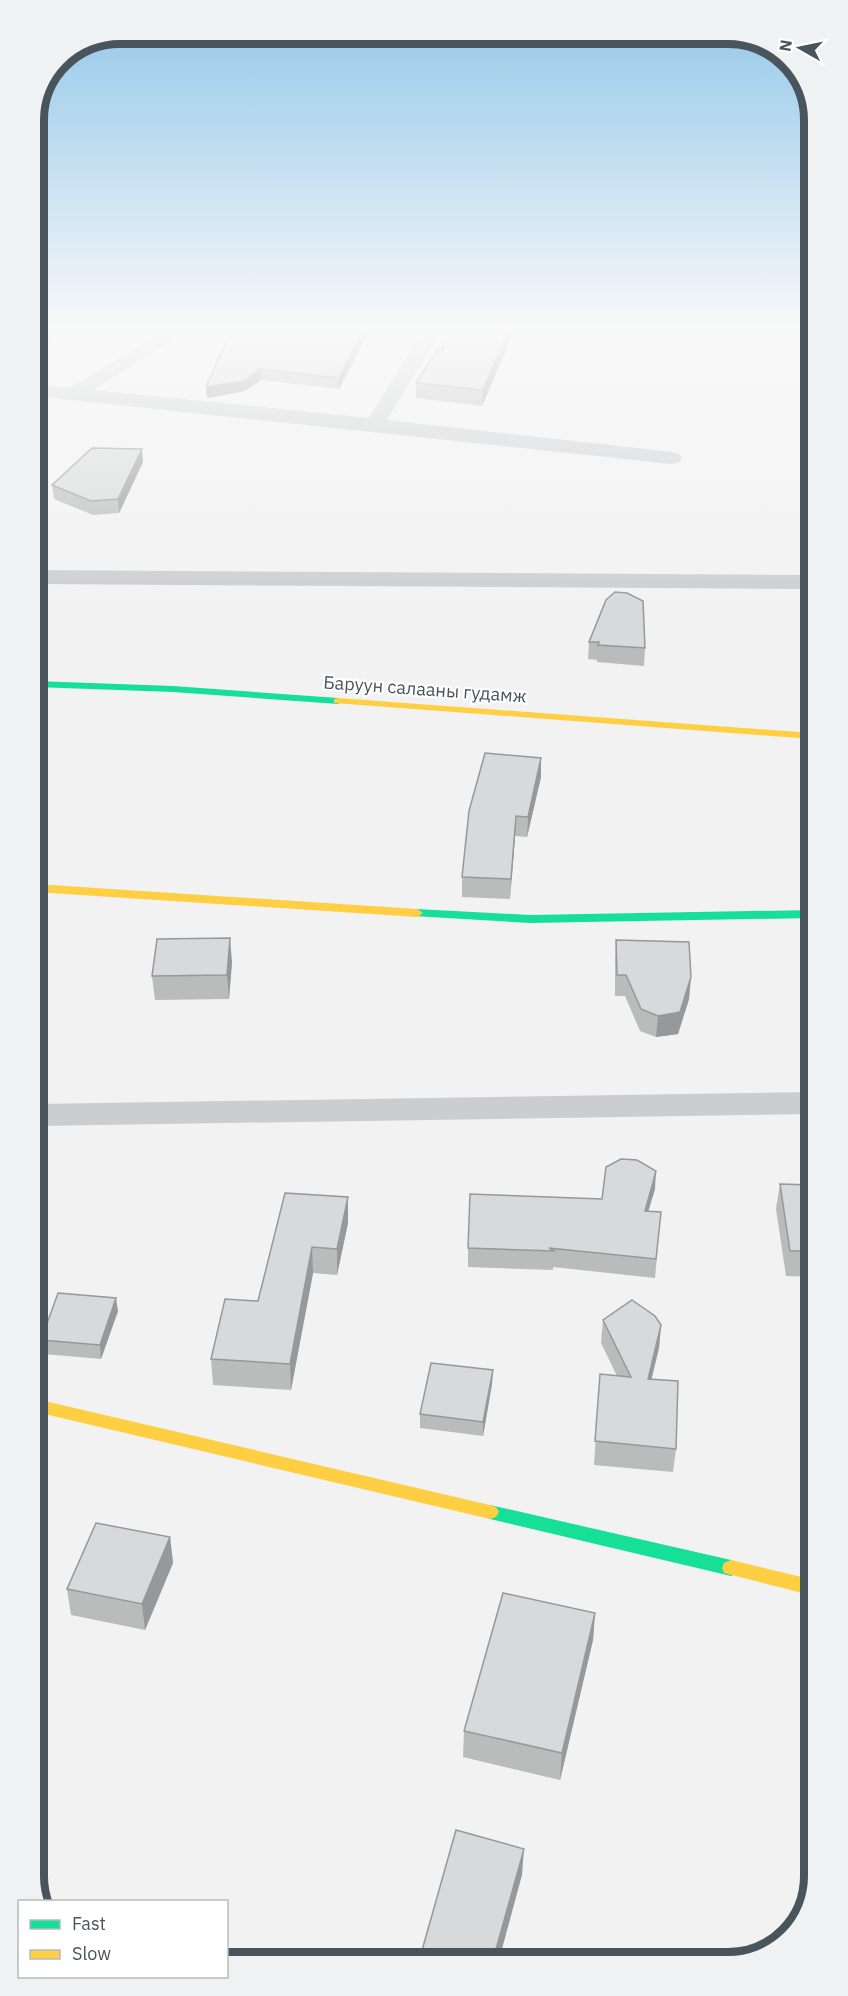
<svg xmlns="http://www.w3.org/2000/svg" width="848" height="1996" font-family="'IBM Plex Sans',sans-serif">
	<rect width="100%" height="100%" fill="#f2f2f2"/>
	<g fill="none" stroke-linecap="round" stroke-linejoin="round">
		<!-- street -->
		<g fill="#cbcdcf" fill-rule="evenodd">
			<path d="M40,331H58L41,356L34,358V339Z"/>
			<path d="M164,331H186L94,390L369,418L423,331H441L387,420L672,452L679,454L682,458L679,462L672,464L34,396V384L70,388Z"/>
			<path d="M34,570L812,575V589L34,584Z"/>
			<path d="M813,1092V1114L36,1126V1104Z"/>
		</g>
		<!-- fast -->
		<g fill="#16e098" fill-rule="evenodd">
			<path d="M35,681L173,686L338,698L343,701L338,704L173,692L35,687Z"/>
			<path d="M417,909L530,915L813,910V918L530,923L413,916L411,913L413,910Z"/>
			<path d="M490,1505L731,1560L738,1563L740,1568L738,1573L731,1576L490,1519L484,1517L481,1512L484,1507Z"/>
		</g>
		<!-- slow -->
		<g fill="#ffcf43" fill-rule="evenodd">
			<path d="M338,698L812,733V739L334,703V699Z"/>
			<path d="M35,884L417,909L423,913L417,917L35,892Z"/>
			<path d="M36,1399L490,1505L496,1507L499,1512L496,1517L490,1519L36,1412Z"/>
			<path d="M731,1560L814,1580V1596L724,1573L722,1568L724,1563Z"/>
		</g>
	</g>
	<!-- wall -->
	<g fill="#babbbb">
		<path d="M231,331H369L339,389L261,380L245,391L207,398Z"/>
		<path d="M514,331L482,406L416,398V383L442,349Z"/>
		<path d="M143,462L119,513L93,515L54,499L52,485Z"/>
		<path d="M606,600L645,648L644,666L597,662V660L588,659L589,642Z"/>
		<path d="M541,758V777L527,837L515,836L510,899L462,897V877Z"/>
		<path d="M616,940L691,977L689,999L678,1034L656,1037L640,1031L625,996H615V960Z"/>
		<path d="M232,962L229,999L155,1000L152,976Z"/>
		<path d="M780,1184L813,1185V1277L786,1276L776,1209Z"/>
		<path d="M655,1189L648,1211L661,1212L655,1278L553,1267V1270L468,1267V1248L602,1199Z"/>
		<path d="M285,1193L348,1223L337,1275L313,1273L291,1390L213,1385L211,1359L258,1301Z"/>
		<path d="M118,1311L101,1359L43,1354L41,1340Z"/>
		<path d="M603,1320L661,1325L659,1348L651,1379L676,1449L673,1472L594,1465L600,1374L617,1376L601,1343Z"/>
		<path d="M493,1370L492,1384L483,1436L420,1428V1414Z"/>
		<path d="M808,1377H814V1460H809L804,1403Z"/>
		<path d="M170,1537L173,1563L145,1630L71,1615L67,1589Z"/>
		<path d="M595,1613L593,1640L560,1780L463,1757L464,1731Z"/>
	</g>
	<!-- shaded-wall -->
	<g fill="#979899">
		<path d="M363,331H369L339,389V378Z"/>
		<path d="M508,331H514L482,406L483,390Z"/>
		<path d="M260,369L261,380L245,391L207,398L206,387Z"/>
		<path d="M142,449L143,462L119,513L118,499Z"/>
		<path d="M541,758V777L527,837L528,817Z"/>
		<path d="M516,816L515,836L510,899L511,879Z"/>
		<path d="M230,938L232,962L229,999L227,975Z"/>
		<path d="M691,977L689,999L678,1034L656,1037L658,1016Z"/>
		<path d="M656,1171L655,1189L643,1229L645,1211Z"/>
		<path d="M348,1197V1223L337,1275V1249Z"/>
		<path d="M312,1247L313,1273L291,1390L290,1364Z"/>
		<path d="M116,1298L118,1311L101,1359L100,1345Z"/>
		<path d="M661,1325L659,1348L646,1402L648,1379Z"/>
		<path d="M493,1370L492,1384L483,1436V1422Z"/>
		<path d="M170,1537L173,1563L145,1630L142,1604Z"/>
		<path d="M595,1613L593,1640L560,1780L562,1753Z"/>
		<path d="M524,1849L522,1875L499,1960H493Z"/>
	</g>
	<!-- building -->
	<g fill="#d8d9da" stroke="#979899" stroke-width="1.5">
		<path d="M231,331H363L339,378L260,369L244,381L206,387Z"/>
		<path d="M456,331H508L483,390L416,383L438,349H442L449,333Z"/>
		<path d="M92,448L142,449L118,499L91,501L52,485Z"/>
		<path d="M615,592L627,593L643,601L645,648L598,645L599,642H589L606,600Z"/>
		<path d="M485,753L541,758L528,817L516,816L511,879L462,877L469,811Z"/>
		<path d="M230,938L227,975L152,976L157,939Z"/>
		<path d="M616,940L689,942L691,977L680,1012L658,1016L641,1009L626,975H617Z"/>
		<path d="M621,1159L637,1160L656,1171L645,1211L661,1212L656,1259L549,1248L554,1251L468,1248L470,1194L602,1199L606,1167Z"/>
		<path d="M780,1184L813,1185V1251H790Z"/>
		<path d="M285,1193L348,1197L337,1249L312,1247L290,1364L211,1359L225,1299L258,1301Z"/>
		<path d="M58,1293L116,1298L100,1345L41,1340Z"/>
		<path d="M632,1300L655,1316L661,1325L648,1379L678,1381L676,1449L595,1441L600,1374L631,1377L603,1320Z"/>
		<path d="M431,1363L493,1370L483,1422L420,1414Z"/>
		<path d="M808,1377H814V1434H813Z"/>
		<path d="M96,1523L170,1537L142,1604L67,1589Z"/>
		<path d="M503,1593L595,1613L562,1753L464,1731Z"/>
		<path d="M456,1830L524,1849L493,1960L419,1961Z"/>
	</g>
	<!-- sky -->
	<linearGradient id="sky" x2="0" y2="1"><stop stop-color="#91c6e9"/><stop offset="0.54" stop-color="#f9f9f9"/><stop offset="1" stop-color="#f9f9f9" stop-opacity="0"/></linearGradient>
	<rect width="848" height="611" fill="url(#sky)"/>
	<g text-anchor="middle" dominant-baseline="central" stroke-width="4.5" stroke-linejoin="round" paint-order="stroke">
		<!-- street labels -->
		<g font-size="18" fill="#49555d" stroke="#fff">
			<text transform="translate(425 689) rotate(4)">Баруун салааны гудамж</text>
		</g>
	</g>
	<!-- crop -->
	<path d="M0 0H848V1996H0ZM120 44H728A76 76 0 0 1 804 120V1876A76 76 0 0 1 728 1952H120A76 76 0 0 1 44 1876V120A76 76 0 0 1 120 44Z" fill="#f0f1f2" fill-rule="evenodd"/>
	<path fill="none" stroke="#49555d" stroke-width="8" d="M120 44H728A76 76 0 0 1 804 120V1876A76 76 0 0 1 728 1952H120A76 76 0 0 1 44 1876V120A76 76 0 0 1 120 44Z"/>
	<!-- legend -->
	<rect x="18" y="1900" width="210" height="78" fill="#ffffff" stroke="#b6bbbe" stroke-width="1.5"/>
	<rect x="30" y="1920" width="30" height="9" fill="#16e098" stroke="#b6bbbe" stroke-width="1.5"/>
	<text x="72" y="1930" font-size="18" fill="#49555d">Fast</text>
	<rect x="30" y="1950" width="30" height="9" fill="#ffcf43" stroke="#b6bbbe" stroke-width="1.5"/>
	<text x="72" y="1960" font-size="18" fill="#49555d">Slow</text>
	<!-- north arrow -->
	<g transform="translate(800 48) rotate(279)" stroke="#ffffff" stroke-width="4.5" paint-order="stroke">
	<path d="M0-4.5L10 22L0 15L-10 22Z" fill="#49555d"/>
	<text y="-9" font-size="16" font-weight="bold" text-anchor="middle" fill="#49555d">N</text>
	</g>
</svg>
